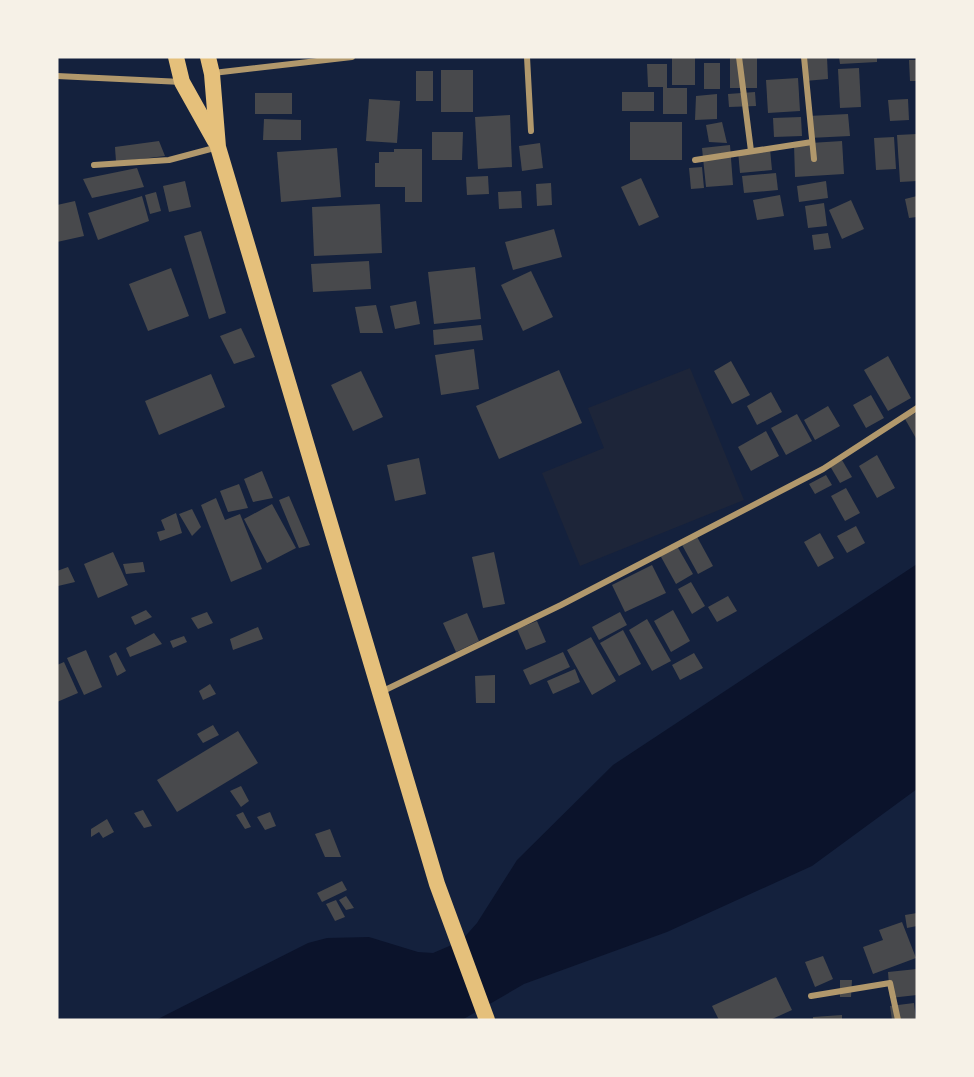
<svg xmlns="http://www.w3.org/2000/svg" width="974" height="1077" font-family="Montserrat,sans-serif">
	<rect width="100%" height="100%" fill="#14213d"/>
	<!-- green -->
	<path fill="#1d2539" d="M690,368L744,500L580,566L542,473L604,448L588,408Z"/>
	<!-- water -->
	<path fill="#0b132b" d="M917,564V789L812,866L667,932L524,984L462,1020H156L308,943L327,938L369,937L418,952L433,953L461,941L477,923L517,860L613,765Z"/>
	<!-- building -->
	<g fill="#48494c">
		<rect x="730" y="57" width="27" height="31"/>
		<path d="M804,57H827L828,79L805,81Z"/>
		<path d="M839,57H877V62L840,64Z"/>
		<rect x="672" y="58" width="23" height="27"/>
		<path d="M909,60H917V81H910Z"/>
		<rect x="704" y="63" width="16" height="26"/>
		<path d="M647,64H667V88H687V114H663V87H648Z"/>
		<path d="M859,68L861,107L840,108L838,69Z"/>
		<rect x="441" y="70" width="32" height="42"/>
		<rect x="416" y="71" width="17" height="30"/>
		<path d="M798,78L800,111L768,113L766,80Z"/>
		<rect x="622" y="92" width="32" height="19"/>
		<path d="M755,92L756,106L729,107L728,94Z"/>
		<rect x="255" y="93" width="37" height="21"/>
		<path d="M717,94V119L695,120L696,96Z"/>
		<path d="M369,99L400,101L397,143L366,141Z"/>
		<path d="M908,99L909,120L890,121L888,100Z"/>
		<path d="M848,114L850,136L809,138L808,116Z"/>
		<path d="M510,115L512,167L478,169L475,117Z"/>
		<path d="M801,117L802,136L774,137L773,118Z"/>
		<path d="M264,119L301,120V140H263Z"/>
		<rect x="630" y="122" width="52" height="38"/>
		<path d="M722,122L727,143L709,142L706,125Z"/>
		<path d="M432,132H463L462,160H432Z"/>
		<path d="M917,134V181L900,182L897,135Z"/>
		<path d="M894,137L896,169L876,170L874,138Z"/>
		<path d="M159,141L165,156L116,162L115,147Z"/>
		<path d="M842,141L844,174L795,177L794,144Z"/>
		<path d="M540,143L543,168L522,171L519,146Z"/>
		<path d="M730,145L733,185L706,187L702,148Z"/>
		<path d="M337,148L341,197L281,202L277,152Z"/>
		<path d="M394,149H422V202H405V187H375V163H379V152H394Z"/>
		<path d="M770,149L772,170L740,173L738,151Z"/>
		<path d="M702,167L704,188L691,189L689,168Z"/>
		<path d="M137,168L144,187L92,198L83,179Z"/>
		<path d="M776,173L778,190L744,193L742,176Z"/>
		<path d="M488,176L489,194L467,195L466,177Z"/>
		<path d="M641,178L659,217L639,226L621,187Z"/>
		<path d="M185,181L191,207L169,212L163,186Z"/>
		<path d="M826,181L828,198L799,202L797,186Z"/>
		<path d="M551,183L552,205L537,206L536,184Z"/>
		<path d="M521,191L522,208L499,209L498,192Z"/>
		<path d="M156,192L161,211L150,214L145,195Z"/>
		<path d="M780,195L784,216L757,220L753,200Z"/>
		<path d="M142,196L149,221L98,240L88,213Z"/>
		<path d="M917,196V217L909,218L905,199Z"/>
		<path d="M851,200L864,229L842,239L829,210Z"/>
		<path d="M75,201L84,236L57,242V205Z"/>
		<path d="M824,203L827,226L808,228L805,206Z"/>
		<path d="M380,204L382,253L314,256L312,207Z"/>
		<path d="M554,229L562,257L513,270L505,242Z"/>
		<path d="M201,231L226,313L209,319L184,236Z"/>
		<path d="M828,233L831,248L814,250L812,235Z"/>
		<path d="M369,261L371,289L313,292L311,264Z"/>
		<path d="M475,267L481,319L434,324L428,272Z"/>
		<path d="M171,268L189,316L148,331L129,284Z"/>
		<path d="M531,271L553,317L523,331L501,285Z"/>
		<path d="M416,301L420,324L395,329L390,306Z"/>
		<path d="M376,305L383,333H360L355,307Z"/>
		<path d="M481,325L483,340L434,345L433,330Z"/>
		<path d="M241,328L255,357L234,364L220,336Z"/>
		<path d="M474,349L479,389L441,395L435,355Z"/>
		<path d="M888,356L911,398L888,411L864,370Z"/>
		<path d="M731,361L750,395L732,404L714,371Z"/>
		<path d="M559,370L582,423L499,459L476,406Z"/>
		<path d="M361,371L383,417L353,431L331,385Z"/>
		<path d="M211,374L225,407L159,435L145,401Z"/>
		<path d="M771,392L782,412L757,425L747,406Z"/>
		<path d="M871,395L884,418L866,428L853,405Z"/>
		<path d="M828,406L840,426L815,440L804,420Z"/>
		<path d="M917,412V440L905,419Z"/>
		<path d="M797,414L812,441L786,455L771,428Z"/>
		<path d="M766,431L779,456L751,471L738,447Z"/>
		<path d="M877,455L895,488L877,498L859,466Z"/>
		<path d="M419,458L426,494L395,501L387,465Z"/>
		<path d="M842,460L852,477L840,483L830,466Z"/>
		<path d="M262,471L273,498L253,502L244,479Z"/>
		<path d="M826,475L832,485L815,494L809,484Z"/>
		<path d="M239,484L248,508L228,512L220,491Z"/>
		<path d="M846,488L860,513L845,521L831,496Z"/>
		<path d="M289,496L310,545L299,548L279,500Z"/>
		<path d="M216,498L225,520L240,514L262,569L231,582L201,505Z"/>
		<path d="M272,504L296,548L267,563L244,519Z"/>
		<path d="M192,509L201,527L192,536L179,514Z"/>
		<path d="M176,513L182,533L160,541L157,532L165,530L161,520Z"/>
		<path d="M856,526L865,543L847,553L837,536Z"/>
		<path d="M820,533L834,558L818,567L804,542Z"/>
		<path d="M696,535L713,566L698,574L681,543Z"/>
		<path d="M677,546L693,574L676,584L660,555Z"/>
		<path d="M113,552L128,585L98,598L84,564Z"/>
		<path d="M494,552L505,604L483,608L472,557Z"/>
		<path d="M143,562L145,572L126,574L123,564Z"/>
		<path d="M652,565L666,593L625,612L612,585Z"/>
		<path d="M68,567L75,582L58,586L57,571Z"/>
		<path d="M691,582L705,606L692,614L678,589Z"/>
		<path d="M728,596L737,611L717,622L708,607Z"/>
		<path d="M146,610L152,617L135,625L131,617Z"/>
		<path d="M673,610L690,641L671,652L654,621Z"/>
		<path d="M207,612L213,623L198,629L191,618Z"/>
		<path d="M620,612L627,625L599,640L592,627Z"/>
		<path d="M467,613L479,641L456,652L443,623Z"/>
		<path d="M647,619L671,661L652,671L629,630Z"/>
		<path d="M537,621L546,642L526,650L517,629Z"/>
		<path d="M258,627L263,639L233,650L230,639Z"/>
		<path d="M623,630L641,664L619,676L600,643Z"/>
		<path d="M154,633L162,644L130,657L126,648Z"/>
		<path d="M184,636L187,642L173,648L170,641Z"/>
		<path d="M591,637L616,681L592,695L567,650Z"/>
		<path d="M86,650L102,687L84,695L67,658Z"/>
		<path d="M116,652L126,671L117,676L109,656Z"/>
		<path d="M563,652L570,667L530,685L523,670Z"/>
		<path d="M694,653L703,668L680,680L672,665Z"/>
		<path d="M64,662L78,693L57,702V665Z"/>
		<path d="M575,669L580,682L553,694L547,681Z"/>
		<path d="M495,675V703H476L475,676Z"/>
		<path d="M210,684L216,694L203,700L199,691Z"/>
		<path d="M213,725L219,735L203,743L197,734Z"/>
		<path d="M238,731L258,763L177,812L157,780Z"/>
		<path d="M241,786L249,801L241,807L230,791Z"/>
		<path d="M143,810L152,826L144,828L134,813Z"/>
		<path d="M243,812L251,827L245,829L236,815Z"/>
		<path d="M270,812L276,826L265,830L257,817Z"/>
		<path d="M107,819L114,832L103,838L99,832L91,837V829Z"/>
		<path d="M330,829L341,857H325L315,834Z"/>
		<path d="M342,881L347,890L322,902L317,893Z"/>
		<path d="M346,896L354,908L346,910L339,900Z"/>
		<path d="M336,900L345,917L335,921L326,904Z"/>
		<path d="M917,913V926L907,928L905,915Z"/>
		<path d="M902,922L916,958L873,974L863,947L883,940L879,930Z"/>
		<path d="M823,956L833,979L815,987L805,962Z"/>
		<path d="M917,969V995L890,998L888,972Z"/>
		<path d="M776,977L792,1010L770,1020H719L712,1006Z"/>
		<path d="M840,980H852L851,997H840Z"/>
		<path d="M914,1003L916,1020H892L890,1006Z"/>
		<path d="M842,1015V1020H813V1017Z"/>
	</g>
	<g fill="none" stroke-linecap="round" stroke-linejoin="round">
		<!-- minor -->
		<g stroke="#b1986c" stroke-width="6">
			<path d="M527,57L531,131"/>
			<path d="M739,57L751,151"/>
			<path d="M804,57L814,159"/>
			<path d="M213,73L352,57"/>
			<path d="M57,76L182,82"/>
			<path d="M695,160L812,142"/>
			<path d="M94,165L169,160L218,147"/>
			<path d="M381,692L561,605L823,469L917,408"/>
			<path d="M811,996L890,983L898,1020"/>
		</g>
		<!-- trunk -->
		<g stroke="#e5c07b" stroke-width="16">
			<path d="M176,57L182,82L215,141"/>
			<path d="M208,57L212,74L218,147L437,884L487,1020"/>
		</g>
	</g>
	<!-- border -->
	<rect width="974" height="1077" fill="none" stroke="#f6f1e7" stroke-width="117"/>
</svg>
